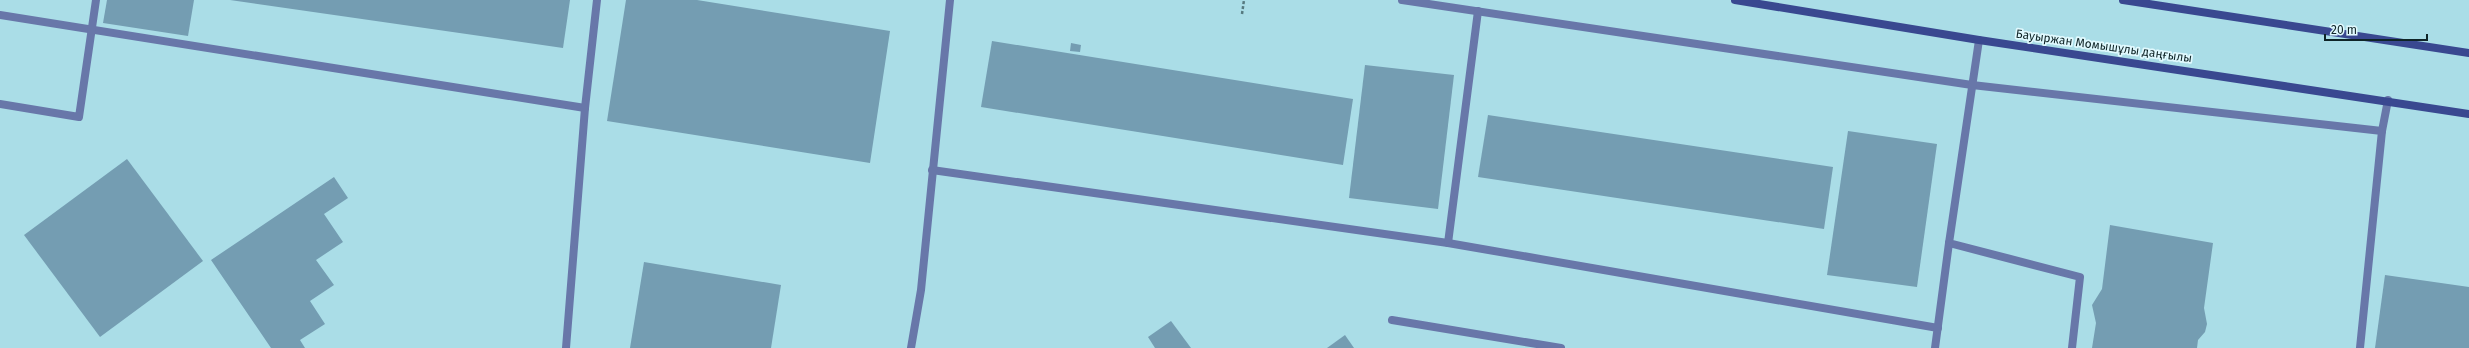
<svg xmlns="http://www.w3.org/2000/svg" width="2469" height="348" font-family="'Fira Sans',sans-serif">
	<rect width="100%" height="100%" fill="#aadde7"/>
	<!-- building -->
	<g fill="#749db2">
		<path d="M107,0H194L188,36L103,23Z"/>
		<path d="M230,0H570L563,48Z"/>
		<path d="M626,0H697L890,31L870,163L607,121Z"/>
		<path d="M992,41L1353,99L1343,165L981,107Z"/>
		<path d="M1071,43L1081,45L1080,52L1070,51Z"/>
		<path d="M1365,65L1454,75L1438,209L1349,198Z"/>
		<path d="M1488,115L1833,167L1824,229L1478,177Z"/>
		<path d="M1848,131L1937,144L1917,287L1827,275Z"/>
		<path d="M127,159L203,261L100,337L24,235Z"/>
		<path d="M334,177L348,198L324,214L343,242L316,260L334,285L310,301L325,324L300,340L305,348H271L211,260Z"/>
		<path d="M2110,225L2213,243L2204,308L2207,324L2205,332L2198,340L2197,348H2092L2096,323L2092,305L2102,289Z"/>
		<path d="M644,262L781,285L771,348H630Z"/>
		<path d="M2385,275L2469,287V348H2375Z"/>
		<path d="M1171,321L1191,348H1155L1148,337Z"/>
		<path d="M1345,335L1354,348H1327Z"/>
	</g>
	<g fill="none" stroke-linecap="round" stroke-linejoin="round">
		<!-- path -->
		<path stroke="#56797f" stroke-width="2.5" stroke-dasharray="3 2" stroke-linecap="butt" d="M1242,14L1244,0"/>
		<!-- lane -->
		<g stroke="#6877a9" stroke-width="8">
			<path d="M1402,0L1972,85L2382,131"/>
			<path d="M0,15L585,108"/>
			<path d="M1979,40L1949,243L2080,277L2072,348"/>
			<path d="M0,104L79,117L96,0"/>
			<path d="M932,170L1448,243L1938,328"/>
			<path d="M1448,243L1478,11"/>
			<path d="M1392,320L1561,348"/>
			<path d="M566,348L585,108L597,0"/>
			<path d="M911,348L921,290L950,0"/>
			<path d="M1935,348L1949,243"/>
			<path d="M2360,348L2382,131L2388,100"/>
		</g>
		<!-- secondary -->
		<g stroke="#394890" stroke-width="8">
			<path d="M1735,0L1979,40L2469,114"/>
			<path d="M2123,0L2469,53"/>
		</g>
	</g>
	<g text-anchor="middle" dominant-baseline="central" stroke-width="3.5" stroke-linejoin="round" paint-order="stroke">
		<!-- street labels -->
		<g font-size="12" fill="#0f2427" stroke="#e0f9fe">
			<text transform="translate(2104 46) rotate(8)">Бауыржан Момышұлы даңғылы</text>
		</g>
	</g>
	<!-- scale -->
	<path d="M2325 34v6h102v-6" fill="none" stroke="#0f2427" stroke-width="2"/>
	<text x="2331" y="34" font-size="12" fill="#0f2427" stroke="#e0f9fe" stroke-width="3" paint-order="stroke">20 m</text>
</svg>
